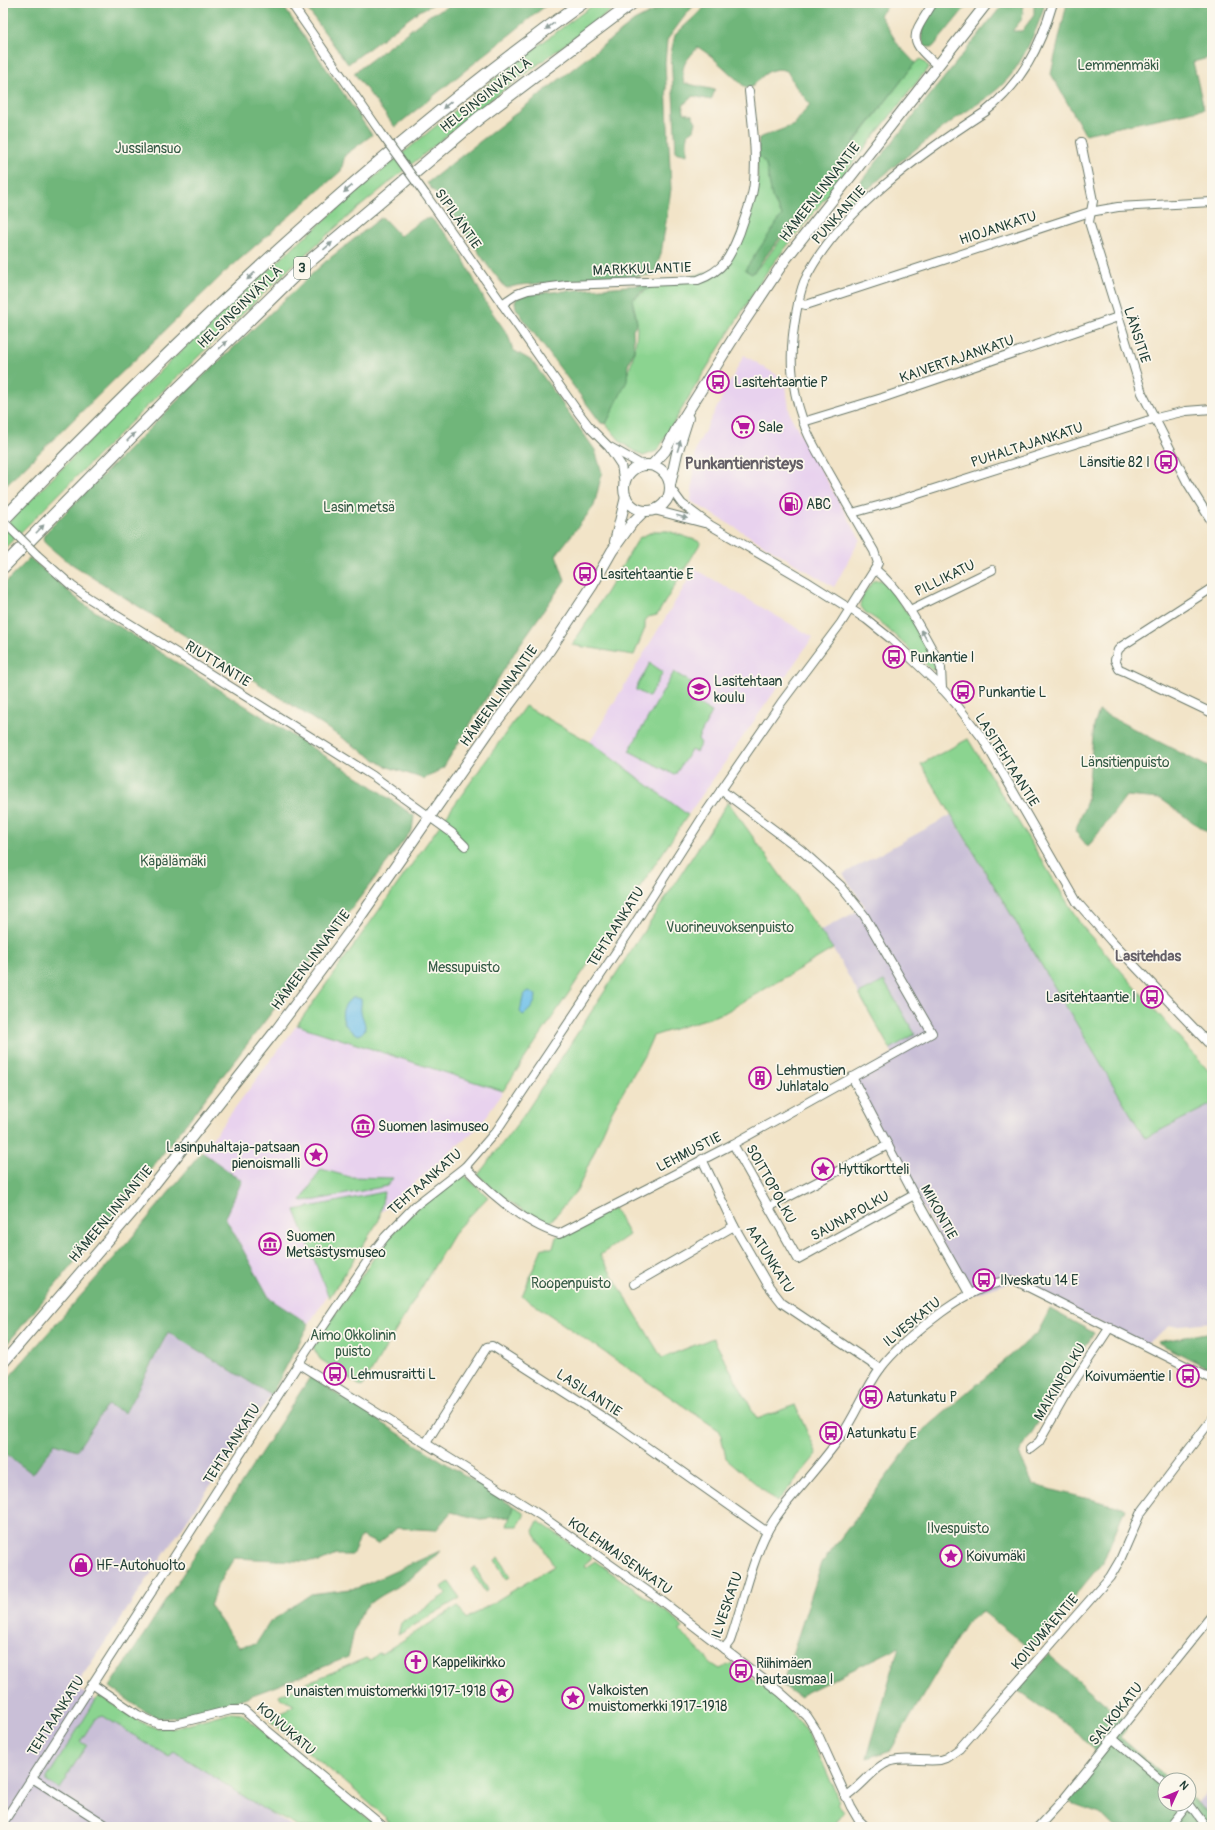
<svg xmlns="http://www.w3.org/2000/svg" width="1215" height="1830" font-family="Pangolin,sans-serif">
	<rect width="100%" height="100%" fill="#fbf7ec"/>
	<filter id="ink" filterUnits="userSpaceOnUse"><feTurbulence type="fractalNoise" baseFrequency=".025" numOctaves="2"/><feDisplacementMap in="SourceGraphic" scale="8" xChannelSelector="R" yChannelSelector="G"/><feConvolveMatrix kernelMatrix="1 2 1 2 8 2 1 2 1" color-interpolation-filters="sRGB"/></filter>
	<filter id="wash" filterUnits="userSpaceOnUse"><feTurbulence type="fractalNoise" baseFrequency=".012" numOctaves="4" result="noise"/><feDisplacementMap in="SourceGraphic" scale="16" xChannelSelector="R" yChannelSelector="G"/><feGaussianBlur stdDeviation="0.9" result="paint"/><feColorMatrix in="noise" values="0 0 0 0 0 0 0 0 0 0 0 0 0 0 0 0 0 1.4 0 .05"/><feComposite in="paint" operator="in"/></filter>
	<g filter="url(#wash)">
		<rect width="100%" height="100%" fill="#f2e4c8"/>
		<!-- built -->
		<g fill="#e8d2ee">
			<path d="M744,355L785,380L790,415L860,539L834,587L691,501L696,448Z"/>
			<path d="M695,569L813,637L688,815L590,742Z"/>
			<path d="M297,1025L503,1091L481,1125L380,1213L309,1324L270,1299L225,1217L242,1181L202,1152Z"/>
		</g>
		<!-- industrial -->
		<g fill="#c9bfd7">
			<path d="M951,815L1145,1138L1212,1104V1322L1170,1326L1144,1345L1016,1281L970,1295L852,1077L893,1054L833,949L820,931L865,907L843,874Z"/>
			<path d="M168,1332L271,1395L75,1687L292,1827H3V1452L33,1474L55,1443L77,1449L107,1405L125,1413Z"/>
			<path d="M1212,1786V1816L1197,1803Z"/>
		</g>
		<!-- green -->
		<g fill="#8bd490" stroke="#558862">
			<path d="M596,3H621L490,100L351,214L291,267L141,412L3,550V528C56,475 107,422 161,370C298,239 442,114 596,3Z"/>
			<path d="M921,59L929,67L768,270L696,385L657,451L643,456L622,443L606,424C621,392 637,361 637,324C637,316 634,308 632,300L652,286V284L725,269L758,186L757,154L766,164L772,197L782,216L745,270L752,274L765,260L915,63Z"/>
			<path d="M654,531H668L701,542L657,615L648,617L645,621V628L634,655L572,645L606,593L639,538Z"/>
			<path d="M880,580L886,583L913,621L935,662L936,669L932,670L880,622L865,612L860,605L863,595L873,581Z"/>
			<path d="M650,663L663,672L649,697L636,690V688Z"/>
			<path d="M674,672L700,688L693,701L712,712L698,739L701,743L696,752L691,750L675,775L629,751Z"/>
			<path d="M525,706L590,742L688,815L503,1091L297,1025Z"/>
			<path d="M968,739L1081,925L1212,1075V1104L1145,1138L921,764Z"/>
			<path d="M728,802L833,949L724,1013L653,1036L645,1054L612,1111L578,1189L551,1221L544,1224L501,1196L478,1175L524,1115Z"/>
			<path d="M884,981L915,1034L890,1049L859,994Z"/>
			<path d="M321,1169L350,1177L393,1178L387,1186L316,1200L301,1201Z"/>
			<path d="M462,1173L488,1197L456,1230L362,1387L320,1359L313,1347L386,1240L416,1209Z"/>
			<path d="M384,1192L379,1220L329,1298L295,1210Z"/>
			<path d="M614,1208L629,1235L600,1255L662,1358L713,1338L757,1419L795,1405L817,1454L777,1502L726,1458L720,1431L522,1296L542,1248H553L556,1237Z"/>
			<path d="M513,1506L522,1511L524,1516L518,1526H507Z"/>
			<path d="M538,1521L592,1558L584,1565L586,1567L595,1561L675,1618L682,1627L680,1631L712,1664L720,1669L732,1663C756,1682 784,1700 801,1724C817,1747 828,1775 839,1801L837,1803L844,1811L833,1827H396L385,1820L386,1818L351,1787L270,1721L294,1705L280,1698L279,1695L281,1694L366,1658L370,1661C374,1659 375,1655 379,1653L381,1654L458,1606L466,1619L554,1566L533,1531Z"/>
			<path d="M499,1557L510,1577L506,1579L495,1560Z"/>
			<path d="M475,1567L488,1590L485,1592L471,1570Z"/>
			<path d="M449,1582L460,1598L398,1635L401,1623L446,1594L442,1587Z"/>
			<path d="M100,1696L141,1722L157,1728L176,1727L231,1712L241,1713L378,1827H299L265,1810L174,1751L169,1757L103,1716L95,1719L80,1742L87,1745L66,1777L67,1778L60,1789L47,1782V1778L98,1697Z"/>
		</g>
		<!-- forest -->
		<g fill="#70b67a" stroke="#487a57">
			<path d="M3,3H281L372,135L345,155L341,171L224,273L3,488Z"/>
			<path d="M303,3H436L419,11L348,64Z"/>
			<path d="M456,3H549L395,127L354,73L430,15Z"/>
			<path d="M670,3H696L684,17L667,40L665,63L671,189L661,254L654,275L519,285L506,288L488,266L440,196L434,192L427,183L634,21Z"/>
			<path d="M709,3H890L880,15L899,46L915,63L752,274L745,270L782,215L772,197L766,164L757,154L759,138L794,125L810,104L796,87L787,71C771,65 762,76 752,87L746,88L711,56L698,47C686,61 680,65 684,83L715,90L711,100L693,96L683,105L684,113L692,115L696,122L694,130L687,135V155L676,152L671,53L675,35Z"/>
			<path d="M937,3H969L933,47H926C915,31 928,17 937,3Z"/>
			<path d="M1004,3L1024,4L1022,19L1012,31H1022L1034,15V3H1045C1039,26 1025,56 1011,75C995,96 969,108 948,124C914,150 881,176 850,206L842,205Z"/>
			<path d="M1067,3H1212V57L1193,62L1204,109L1085,134L1051,74Z"/>
			<path d="M382,217L400,236L422,220L431,218L456,245L487,305L508,335L513,350L532,361L595,450L602,473L594,506L556,555L565,580L518,647L443,768L424,779L385,766L209,651L64,559L46,544L43,539L44,535L49,529L187,391L325,262Z"/>
			<path d="M652,284V286L641,292L632,300L637,323L633,329L634,350L628,365L627,381L606,424L601,423L527,324L516,308L515,302L517,298L527,294Z"/>
			<path d="M30,558L82,603L363,780L414,816L412,830L151,1169L3,1349V585Z"/>
			<path d="M1099,711L1212,769V825L1207,832L1160,799L1126,796L1088,847L1075,831L1087,801L1094,726Z"/>
			<path d="M202,1152L242,1181L225,1217L270,1299L309,1324L271,1395L168,1332L125,1413L107,1405L77,1450L55,1443L33,1474L3,1452V1384L129,1241Z"/>
			<path d="M1050,1309L1094,1333L1019,1453L1033,1485L1125,1508L1103,1562L1030,1649L982,1611L965,1624L891,1750L867,1758L899,1647L807,1692L801,1698L782,1685L822,1563L916,1437L1038,1332Z"/>
			<path d="M1212,1332V1370L1157,1342Z"/>
			<path d="M310,1377L513,1506L510,1517L480,1519L451,1512L436,1530L397,1528L378,1544L361,1536L352,1555H336L320,1562L234,1558L217,1586L210,1606L239,1647L256,1644L270,1622L311,1594L358,1588L440,1551C430,1562 421,1571 408,1580C391,1592 368,1597 358,1619C353,1630 352,1645 348,1657C312,1671 188,1726 156,1717C146,1714 120,1694 110,1687Z"/>
			<path d="M1048,1655L1130,1725L1120,1737L1170,1780H1165V1804H1189V1796L1212,1816V1827H1114L1100,1813L1063,1800L1100,1757L1078,1733L1017,1690Z"/>
		</g>
		<!-- water -->
		<g fill="#6dbfe9" stroke="#467e8e">
			<path d="M529,991L536,995C536,1003 530,1011 523,1015L520,1012C522,1005 521,994 529,991Z"/>
			<path d="M354,997L361,999C362,1004 360,1007 361,1012C363,1021 370,1029 359,1035C340,1028 336,1007 354,997Z"/>
		</g>
	</g>
	<g filter="url(#ink)">
		<g fill="none" stroke-linecap="round" stroke-linejoin="round">
			<!-- minor casing -->
			<g stroke="#697768" stroke-width="10">
				<g id="minor">
					<path d="M291,3L381,133"/>
					<path d="M933,3C913,36 905,38 938,66"/>
					<path d="M1081,142L1093,201L1089,222L1142,393L1187,482L1212,522"/>
					<path d="M425,194L578,412L591,429L609,447L621,465L624,484"/>
					<path d="M798,303L806,305L1090,212L1118,207L1212,202"/>
					<path d="M502,304L517,294L528,290L567,285L698,280C725,270 730,257 740,232C745,216 753,199 754,182C757,152 752,121 749,91"/>
					<path d="M803,422L882,398L1118,317"/>
					<path d="M610,447L642,465"/>
					<path d="M671,489L682,504L710,525L806,581L866,619L891,639L936,682L956,704L983,739L1077,902L1111,941L1212,1047"/>
					<path d="M654,510L704,523"/>
					<path d="M852,513L896,501L1156,418L1186,411L1212,409"/>
					<path d="M37,555L72,586L87,597L373,776L452,833L465,846"/>
					<path d="M875,569C904,593 920,628 938,660L941,668L942,689"/>
					<path d="M1212,588L1122,646L1118,650L1115,660L1119,669L1124,671L1212,713"/>
					<path d="M910,610L992,570"/>
					<path d="M852,1077L914,1195L970,1295"/>
					<path d="M733,1144L798,1259L914,1195"/>
					<path d="M702,1159L734,1226"/>
					<path d="M465,1167C489,1192 525,1224 559,1234L733,1144L932,1033L864,915L841,886L801,850L721,790"/>
					<path d="M769,1207L888,1145"/>
					<path d="M634,1284L734,1226L768,1285L782,1303L880,1369"/>
					<path d="M299,1364L540,1515L659,1599L780,1692L807,1716L816,1730L851,1807L858,1819L866,1827"/>
					<path d="M426,1443L487,1347L492,1346L617,1426L767,1532"/>
					<path d="M1030,1449L1039,1442L1068,1391L1110,1327"/>
					<path d="M724,1649L730,1641C742,1607 751,1563 767,1532C777,1512 793,1496 807,1479C818,1466 829,1453 839,1439C855,1417 864,1391 880,1369C902,1339 978,1276 1016,1281L1212,1379"/>
					<path d="M92,1684L138,1715L158,1724H175L231,1710H244L263,1727L384,1827"/>
					<path d="M1112,1738L1165,1783"/>
					<path d="M32,1778L109,1827"/>
					<path d="M845,1797C861,1788 876,1764 892,1761C908,1757 924,1762 940,1760L946,1758L959,1749L1110,1577L1120,1560L1140,1514L1212,1419"/>
					<path d="M1189,1804L1206,1827"/>
					<path d="M3,1823L306,1352L375,1250L385,1237L415,1206L465,1167L497,1130L632,928L704,815L781,703L841,623L875,569L878,563L874,551C858,524 843,497 827,469C819,454 808,438 803,421C790,384 789,353 796,314C798,303 800,292 804,282C836,213 923,152 985,112C1022,82 1040,48 1053,3"/>
					<path d="M1038,1827L1063,1800L1212,1615"/>
					<path d="M1170,1827L1188,1804"/>
				</g>
			</g>
			<!-- major casing -->
			<g stroke="#697768" stroke-width="12">
				<g id="major">
					<circle cx="647" cy="488" r="23"/>
					<path d="M652,465L665,451L676,430L736,334L785,260L987,3"/>
					<path d="M670,485L677,453L688,418"/>
					<path d="M615,542L626,497"/>
					<path d="M3,1363L135,1209L277,1029L356,923L488,733L547,654L592,586L612,551L632,523L644,511"/>
				</g>
			</g>
			<!-- highway casing -->
			<g stroke="#697768" stroke-width="14">
				<g id="highway">
					<path d="M3,520C183,334 371,154 582,3"/>
					<path d="M3,567L174,393L305,265L479,118L632,3"/>
				</g>
			</g>
			<!-- minor -->
			<use href="#minor" stroke="#fff" stroke-width="8"/>
			<!-- major -->
			<use href="#major" stroke="#fff" stroke-width="10"/>
			<!-- highway -->
			<use href="#highway" stroke="#fff" stroke-width="12"/>
			<!-- minor-bridge casing -->
			<g stroke="#697768" stroke-width="10" stroke-linecap="butt">
				<g id="minor-bridge">
					<path d="M381,133L425,194"/>
					<path d="M3,521L37,555"/>
				</g>
			</g>
			<!-- minor-bridge -->
			<use href="#minor-bridge" stroke="#fff" stroke-width="8"/>
		</g>
		<!-- one-way arrows -->
		<defs><path id="oneway-solid" d="M-6-.8H1V-3.2L6.5 0L1 3.2V.8H-6Z"/></defs>
		<g fill="#8f9e9a">
			<use href="#oneway-solid" transform="translate(550 26) rotate(143)"/>
			<use href="#oneway-solid" transform="translate(447 105) rotate(140)"/>
			<use href="#oneway-solid" transform="translate(348 189) rotate(140)"/>
			<use href="#oneway-solid" transform="translate(328 246) rotate(-40)"/>
			<use href="#oneway-solid" transform="translate(251 276) rotate(137)"/>
			<use href="#oneway-solid" transform="translate(223 345) rotate(-44)"/>
			<use href="#oneway-solid" transform="translate(131 437) rotate(-46)"/>
			<use href="#oneway-solid" transform="translate(679 446) rotate(-73)"/>
			<use href="#oneway-solid" transform="translate(682 517) rotate(16)"/>
			<use href="#oneway-solid" transform="translate(40 529) rotate(-46)"/>
			<use href="#oneway-solid" transform="translate(924 635) rotate(-119)"/>
		</g>
	</g>
	<!-- icons -->
	<defs>
		<g id="bus-ring" transform="scale(1.15)"><circle r="9.5" fill="#fbf7ec" stroke="#b5179e" stroke-width="1.5"/><path d="M-5-6H5V4H4V6H2V4H-2V6H-4V4H-5ZM-3.5-4V0h7V-4ZM-3.5 1.2v1.5H-2V1.2ZM2 1.2v1.5H3.5V1.2Z" fill="#b5179e"/></g>
		<g id="supermarket-ring" transform="scale(1.15)"><circle r="9.5" fill="#fbf7ec" stroke="#b5179e" stroke-width="1.5"/><path d="M-6-5.5h2.5l.6 2H6L4.5 2H-2.5L-4.4-4H-6ZM-1.5 3.2a1.3 1.3 0 1 0 .1 0ZM3 3.2a1.3 1.3 0 1 0 .1 0Z" fill="#b5179e"/></g>
		<g id="fuel-ring" transform="scale(1.15)"><circle r="9.5" fill="#fbf7ec" stroke="#b5179e" stroke-width="1.5"/><path d="M-5.5-6h7V0h2V4h1.3V-2.5L3-4.5l.8-.8L6-3V5H2.5V1h-1V6h-7ZM-4.2-4.7v3.2H.2V-4.7Z" fill="#b5179e"/></g>
		<g id="school-ring" transform="scale(1.15)"><circle r="9.5" fill="#fbf7ec" stroke="#b5179e" stroke-width="1.5"/><path d="M0-5L7-2L0 1L-7-2ZM-4 1L0 2.5L4 1V4Q0 6-4 4Z" fill="#b5179e"/></g>
		<g id="building-ring" transform="scale(1.15)"><circle r="9.5" fill="#fbf7ec" stroke="#b5179e" stroke-width="1.5"/><path d="M-4-6H4V6H1V3H-1V6H-4ZM-2.5-4.3h1.7v1.8h-1.7ZM.8-4.3h1.7v1.8H.8ZM-2.5-1h1.7V.8h-1.7ZM.8-1h1.7V.8H.8Z" fill="#b5179e"/></g>
		<g id="museum-ring" transform="scale(1.15)"><circle r="9.5" fill="#fbf7ec" stroke="#b5179e" stroke-width="1.5"/><path d="M0-6L6-3V-2H-6V-3ZM-5-1h2V3h-2ZM-1-1h2V3h-2ZM3-1h2V3H3ZM-6 4H6V6H-6Z" fill="#b5179e"/></g>
		<g id="sight-ring" transform="scale(1.15)"><circle r="9.5" fill="#fbf7ec" stroke="#b5179e" stroke-width="1.5"/><path d="M0-6L1.8-2.2L6-1.7L2.9 1.2L3.7 5.4L0 3.3L-3.7 5.4L-2.9 1.2L-6-1.7L-1.8-2.2Z" fill="#b5179e"/></g>
		<g id="shop-ring" transform="scale(1.15)"><circle r="9.5" fill="#fbf7ec" stroke="#b5179e" stroke-width="1.5"/><path d="M-5-2.5h2.3a2.7 3.5 0 0 1 5.4 0H5L5.5 6h-11ZM-1.5-2.5h3a1.5 2.3 0 0 0-3 0Z" fill="#b5179e"/></g>
		<g id="church-ring" transform="scale(1.15)"><circle r="9.5" fill="#fbf7ec" stroke="#b5179e" stroke-width="1.5"/><path d="M-1.2-6h2.4v3.5h3.3v2.4h-3.3V6h-2.4V-.1h-3.3v-2.4h3.3Z" fill="#b5179e"/></g>
	</defs>
	<g fill-rule="evenodd">
		<use href="#bus-ring" x="718" y="382"/>
		<use href="#supermarket-ring" x="743" y="427"/>
		<use href="#bus-ring" x="1166" y="462"/>
		<use href="#fuel-ring" x="791" y="504"/>
		<use href="#bus-ring" x="585" y="574"/>
		<use href="#bus-ring" x="894" y="657"/>
		<use href="#school-ring" x="699" y="689"/>
		<use href="#bus-ring" x="963" y="692"/>
		<use href="#bus-ring" x="1152" y="997"/>
		<use href="#building-ring" x="760" y="1078"/>
		<use href="#museum-ring" x="363" y="1126"/>
		<use href="#sight-ring" x="316" y="1155"/>
		<use href="#sight-ring" x="823" y="1169"/>
		<use href="#museum-ring" x="270" y="1244"/>
		<use href="#bus-ring" x="984" y="1280"/>
		<use href="#bus-ring" x="335" y="1374"/>
		<use href="#bus-ring" x="1188" y="1376"/>
		<use href="#bus-ring" x="871" y="1397"/>
		<use href="#bus-ring" x="831" y="1433"/>
		<use href="#sight-ring" x="951" y="1556"/>
		<use href="#shop-ring" x="81" y="1565"/>
		<use href="#church-ring" x="416" y="1662"/>
		<use href="#bus-ring" x="741" y="1671"/>
		<use href="#sight-ring" x="502" y="1691"/>
		<use href="#sight-ring" x="573" y="1698"/>
	</g>
	<g text-anchor="middle" dominant-baseline="central" stroke-width="3.5" stroke-linejoin="round" paint-order="stroke">
		<!-- shield labels -->
		<rect fill="#fbf7ec" stroke="#61756b" stroke-width="1" x="294" y="257" width="16" height="22" rx="3"/>
		<g font-size="13" font-weight="bold" fill="#1f3d34">
			<text x="302" y="268">3</text>
		</g>
		<!-- park labels -->
		<g font-size="14" fill="#355b46" stroke="#fbf7ec">
			<text x="1118" y="65">Lemmenmäki</text>
			<text x="148" y="148">Jussilansuo</text>
			<text x="359" y="507">Lasin metsä</text>
			<text x="1125" y="762">Länsitienpuisto</text>
			<text x="173" y="861">Käpälämäki</text>
			<text x="730" y="927">Vuorineuvoksenpuisto</text>
			<text x="464" y="967">Messupuisto</text>
			<text x="571" y="1283">Roopenpuisto</text>
			<text x="353" y="1335">Aimo Okkolinin<tspan x="353" dy="16">puisto</tspan></text>
			<text x="958" y="1528">Ilvespuisto</text>
		</g>
		<!-- street labels -->
		<g font-size="14" fill="#1f3d34" stroke="#fbf7ec">
			<text transform="translate(486 95) rotate(-38)">HELSINGINVÄYLÄ</text>
			<text transform="translate(820 192) rotate(-52)">HÄMEENLINNANTIE</text>
			<text transform="translate(839 215) rotate(-48)">PUNKANTIE</text>
			<text transform="translate(458 219) rotate(55)">SIPILÄNTIE</text>
			<text transform="translate(998 228) rotate(-18)">HIOJANKATU</text>
			<text transform="translate(642 269) rotate(-2)">MARKKULANTIE</text>
			<text transform="translate(240 307) rotate(-44)">HELSINGINVÄYLÄ</text>
			<text transform="translate(1137 335) rotate(72)">LÄNSITIE</text>
			<text transform="translate(957 359) rotate(-19)">KAIVERTAJANKATU</text>
			<text transform="translate(1027 445) rotate(-18)">PUHALTAJANKATU</text>
			<text transform="translate(945 578) rotate(-26)">PILLIKATU</text>
			<text transform="translate(218 664) rotate(32)">RIUTTANTIE</text>
			<text transform="translate(499 696) rotate(-54)">HÄMEENLINNANTIE</text>
			<text transform="translate(1007 760) rotate(58)">LASITEHTAANTIE</text>
			<text transform="translate(616 927) rotate(-57)">TEHTAANKATU</text>
			<text transform="translate(311 960) rotate(-53)">HÄMEENLINNANTIE</text>
			<text transform="translate(689 1152) rotate(-27)">LEHMUSTIE</text>
			<text transform="translate(425 1182) rotate(-41)">TEHTAANKATU</text>
			<text transform="translate(771 1184) rotate(61)">SOITTOPOLKU</text>
			<text transform="translate(939 1212) rotate(61)">MIKONTIE</text>
			<text transform="translate(111 1214) rotate(-50)">HÄMEENLINNANTIE</text>
			<text transform="translate(850 1216) rotate(-29)">SAUNAPOLKU</text>
			<text transform="translate(770 1259) rotate(58)">AATUNKATU</text>
			<text transform="translate(912 1322) rotate(-39)">ILVESKATU</text>
			<text transform="translate(1060 1382) rotate(-59)">MAIKINPOLKU</text>
			<text transform="translate(589 1393) rotate(33)">LASILANTIE</text>
			<text transform="translate(232 1444) rotate(-57)">TEHTAANKATU</text>
			<text transform="translate(620 1556) rotate(35)">KOLEHMAISENKATU</text>
			<text transform="translate(727 1605) rotate(-71)">ILVESKATU</text>
			<text transform="translate(1045 1632) rotate(-49)">KOIVUMÄENTIE</text>
			<text transform="translate(1116 1714) rotate(-51)">SALKOKATU</text>
			<text transform="translate(56 1716) rotate(-57)">TEHTAANKATU</text>
			<text transform="translate(286 1729) rotate(41)">KOIVUKATU</text>
		</g>
		<!-- poi labels -->
		<g font-size="14" fill="#1f3d34" stroke="#fbf7ec" text-anchor="start">
			<text x="734" y="382">Lasitehtaantie P</text>
			<text x="758" y="427">Sale</text>
			<text x="1150" y="462" text-anchor="end">Länsitie 82 I</text>
			<text x="806" y="504">ABC</text>
			<text x="600" y="574">Lasitehtaantie E</text>
			<text x="910" y="657">Punkantie I</text>
			<text x="714" y="681">Lasitehtaan<tspan x="714" dy="16">koulu</tspan></text>
			<text x="978" y="692">Punkantie L</text>
			<text x="1136" y="997" text-anchor="end">Lasitehtaantie I</text>
			<text x="776" y="1070">Lehmustien<tspan x="776" dy="16">Juhlatalo</tspan></text>
			<text x="378" y="1126">Suomen lasimuseo</text>
			<text x="300" y="1147" text-anchor="end">Lasinpuhaltaja-patsaan<tspan x="300" dy="16">pienoismalli</tspan></text>
			<text x="838" y="1169">Hyttikortteli</text>
			<text x="286" y="1236">Suomen<tspan x="286" dy="16">Metsästysmuseo</tspan></text>
			<text x="1000" y="1280">Ilveskatu 14 E</text>
			<text x="350" y="1374">Lehmusraitti L</text>
			<text x="1172" y="1376" text-anchor="end">Koivumäentie I</text>
			<text x="886" y="1397">Aatunkatu P</text>
			<text x="846" y="1433">Aatunkatu E</text>
			<text x="966" y="1556">Koivumäki</text>
			<text x="96" y="1565">HF-Autohuolto</text>
			<text x="432" y="1662">Kappelikirkko</text>
			<text x="756" y="1663">Riihimäen<tspan x="756" dy="16">hautausmaa I</tspan></text>
			<text x="588" y="1690">Valkoisten<tspan x="588" dy="16">muistomerkki 1917-1918</tspan></text>
			<text x="486" y="1691" text-anchor="end">Punaisten muistomerkki 1917-1918</text>
		</g>
		<!-- neighbourhood labels -->
		<g font-size="15" font-weight="bold" fill="#645f67" stroke="#fbf7ec">
			<text x="1148" y="956">Lasitehdas</text>
		</g>
		<!-- quarter labels -->
		<g font-size="16" font-weight="bold" fill="#645f67" stroke="#fbf7ec">
			<text x="744" y="464">Punkantienristeys</text>
		</g>
	</g>
	<!-- margin -->
	<rect width="1215" height="1830" fill="none" stroke="#fbf7ec" stroke-width="16"/>
	<!-- north arrow -->
	<g transform="translate(1177 1792) rotate(46)"><circle r="19" fill="#fbf7ec" stroke="#a3ada2"/>
	<path d="M0-3L7 15L0 10L-7 15Z" fill="#b5179e"/>
	<text y="-6" font-size="11" font-weight="bold" text-anchor="middle" fill="#1f3d34">N</text>
	</g>
</svg>
